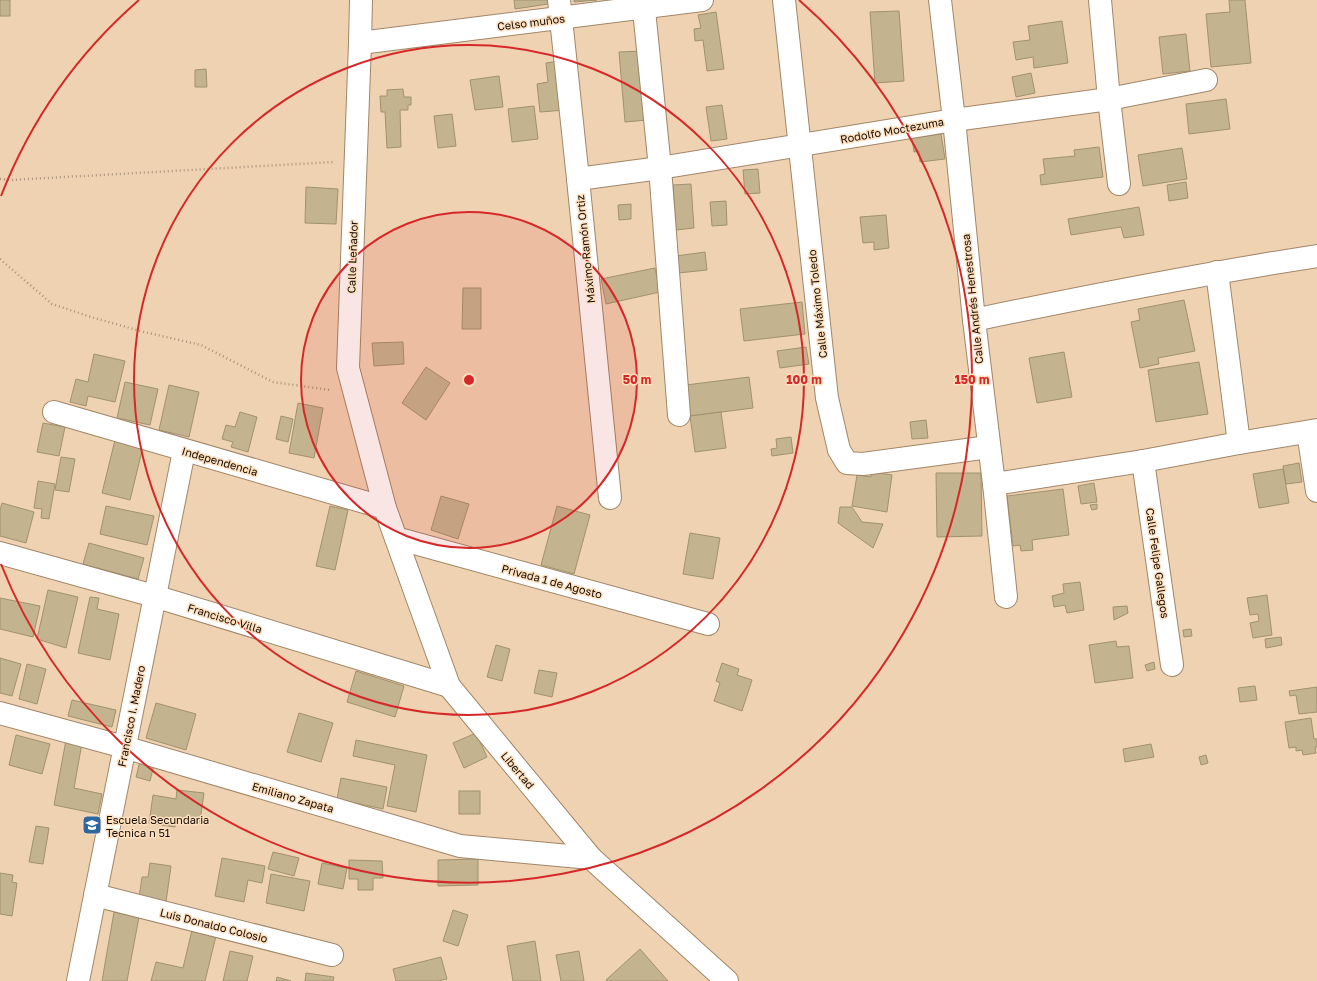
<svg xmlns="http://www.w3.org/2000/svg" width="1317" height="981" font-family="'Golos Text',sans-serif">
	<rect width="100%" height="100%" fill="#efd2b2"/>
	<!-- building -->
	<g fill="#c3b48f" stroke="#a0926d">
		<rect x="0" y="0" width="10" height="16"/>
		<path d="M514,0H547L548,4L515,9Z"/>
		<path d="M574,0H597L574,2Z"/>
		<path d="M1229,0H1245L1251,63L1211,67L1206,14L1230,12Z"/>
		<path d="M899,11L904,81L875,83L870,12Z"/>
		<path d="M716,12L724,69L707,71L703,40L695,41L694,29L701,28L698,15Z"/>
		<path d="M1062,21L1068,63L1034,68L1033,57L1016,60L1013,42L1030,40L1028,26Z"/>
		<path d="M1186,34L1190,71L1163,74L1159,37Z"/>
		<path d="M642,51L647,120L625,122L619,52Z"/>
		<path d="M560,61L566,110L540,112L537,84L548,82L546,63Z"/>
		<path d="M206,69L207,87H195V70Z"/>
		<path d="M1031,73L1035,93L1016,97L1012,77Z"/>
		<path d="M499,76L503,107L475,110L470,80Z"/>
		<path d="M403,89L404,97H411V105H408V110H400L401,147L387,148L385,112H381L380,96H387V90Z"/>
		<path d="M1226,99L1230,129L1189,134L1186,104Z"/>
		<path d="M722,105L727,139L711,141L706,107Z"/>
		<path d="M534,106L538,139L512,142L508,109Z"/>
		<path d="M452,114L456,146L438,148L434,116Z"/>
		<path d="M941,134L945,159L920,162L919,151L914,152L912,138Z"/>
		<path d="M1099,147L1103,177L1041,185L1040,175L1045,174L1043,159L1075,156L1074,150Z"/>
		<path d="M1182,148L1187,179L1143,186L1138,155Z"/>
		<path d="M758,169L760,193L745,194L743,170Z"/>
		<path d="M1186,182L1188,198L1169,201L1167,185Z"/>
		<path d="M691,184L694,228L676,230L673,185Z"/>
		<path d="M306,187L338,189L336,224L305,223Z"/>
		<path d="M726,201L727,225L712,226L710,202Z"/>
		<path d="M631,204V219L619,220L618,205Z"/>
		<path d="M1139,207L1144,235L1124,238L1121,227L1071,235L1068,219Z"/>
		<path d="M886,215L889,248L874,250V242L863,243L860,217Z"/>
		<path d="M705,252L707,270L678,273L676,256Z"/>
		<path d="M655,268L660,292L606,304L601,279Z"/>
		<path d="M463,288H481V329H462Z"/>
		<path d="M1184,300L1195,351L1158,358L1159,364L1140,368L1131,322L1140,320L1138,309Z"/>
		<path d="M802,302L805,334L744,341L740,309Z"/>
		<path d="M403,342L404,364L374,366L372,343Z"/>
		<path d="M806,347L809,364L780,368L777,351Z"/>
		<path d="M1064,352L1072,397L1037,403L1029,358Z"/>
		<path d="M94,354L125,361L115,402L88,396L86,406L70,402L76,379L88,382Z"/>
		<path d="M1199,362L1208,414L1156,422L1148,370Z"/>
		<path d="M426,367L450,383L426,420L402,403Z"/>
		<path d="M749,377L753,408L690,416L686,385Z"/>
		<path d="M125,382L158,389L150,425L117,418Z"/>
		<path d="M169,385L199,392L189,437L159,430Z"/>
		<path d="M298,403L323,408L314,458L289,453Z"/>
		<path d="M240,412L257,417L248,452L231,447L233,442L222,439L226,425L235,427Z"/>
		<path d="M721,412L726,448L695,452L690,416Z"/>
		<path d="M281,416L293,419L288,442L276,439Z"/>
		<path d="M926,420L928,438L912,439L910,422Z"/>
		<path d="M43,423L65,427L59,456L37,452Z"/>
		<path d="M791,437L793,453L772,456L771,449L777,448L776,439Z"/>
		<path d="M115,440L143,447L130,500L102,493Z"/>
		<path d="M61,457L75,459L69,492L55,490Z"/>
		<path d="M1299,463L1302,482L1286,484L1283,466Z"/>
		<path d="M1283,469L1289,503L1259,508L1253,474Z"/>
		<path d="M872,472L892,475L887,512L852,506L857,475L871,477Z"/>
		<path d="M936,473H981L982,536L937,537Z"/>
		<path d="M38,481L55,484L49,519L41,518L42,509L34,508Z"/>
		<path d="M1094,483L1097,502L1081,504L1078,486Z"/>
		<path d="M1063,489L1069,535L1032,540L1033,550L1021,551L1020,545L1013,546L1007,496Z"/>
		<path d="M441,496L469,504L458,539L431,530Z"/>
		<path d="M2,503L34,512L26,543L0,536V510Z"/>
		<path d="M1097,504V509L1092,510L1090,505Z"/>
		<path d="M106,506L154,516L147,545L100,534Z"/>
		<path d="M330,506L348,510L335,570L316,566Z"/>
		<path d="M557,506L590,515L574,574L541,565Z"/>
		<path d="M840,507H852L862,522L883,524L873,548L838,523Z"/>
		<path d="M690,533L720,538L713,579L683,574Z"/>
		<path d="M89,543L144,558L138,579L83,564Z"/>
		<path d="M1080,582L1084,610L1067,613L1065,605L1054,607L1052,596L1064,593L1063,584Z"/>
		<path d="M48,590L78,597L66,648L37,639Z"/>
		<path d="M1267,595L1272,635L1253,638L1250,623L1259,621L1258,614L1250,615L1247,598Z"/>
		<path d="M90,597L99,598L97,609L119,614L110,660L78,653Z"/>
		<path d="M0,598L40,606L33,637L0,629Z"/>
		<path d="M1127,606L1128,613L1114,620L1113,607Z"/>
		<path d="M1191,629L1192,636L1184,637L1183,630Z"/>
		<path d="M1281,637L1282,645L1266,648L1265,639Z"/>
		<path d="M1116,641L1117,647L1129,646L1133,678L1095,683L1089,645Z"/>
		<path d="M496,645L510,649L502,681L487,677Z"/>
		<path d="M0,658L21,664L12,696L0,693Z"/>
		<path d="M1154,662L1155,669L1147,671L1145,665Z"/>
		<path d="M722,663L739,669L737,675L752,680L742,711L714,701L720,683L716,681Z"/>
		<path d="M27,664L46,669L37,704L19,699Z"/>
		<path d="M539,670L557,673L552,697L534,693Z"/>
		<path d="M356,671L404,686L395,717L347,702Z"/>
		<path d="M1255,686L1257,700L1240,702L1238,688Z"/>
		<path d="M1317,687V712L1299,714L1296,695L1290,696L1289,691Z"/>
		<path d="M72,700L116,710L112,727L68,716Z"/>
		<path d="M156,703L196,714L186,750L146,738Z"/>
		<path d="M299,713L333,723L321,762L287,752Z"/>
		<path d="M1311,718L1314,739H1317V747H1315L1316,753L1303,755L1302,750L1296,751V747L1289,748L1285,722Z"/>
		<path d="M476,733L487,757L464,768L453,743Z"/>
		<path d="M16,735L50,744L42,774L9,765Z"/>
		<path d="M66,740L82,743L74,788L102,794L98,814L54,805Z"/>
		<path d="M356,740L427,755L416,812L387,806L395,765L353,756Z"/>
		<path d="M1151,744L1154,757L1125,762L1123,749Z"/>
		<path d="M1206,755L1208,763L1201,765L1199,757Z"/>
		<path d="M140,761L154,765L150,781L136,777Z"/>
		<path d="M341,778L387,787L383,809L337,799Z"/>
		<path d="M177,790L204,793L200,822L176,819L175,827L149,823L153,795L176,799Z"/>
		<rect x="459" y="791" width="21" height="23"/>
		<path d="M36,826L49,828L43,864L29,862Z"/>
		<path d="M273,852L299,858L294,876L268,869Z"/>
		<path d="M222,858L265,866L262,883L248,880L244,902L215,896Z"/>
		<path d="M478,859V885L438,886V860Z"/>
		<path d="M349,860L382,861L383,878H373V890H358V879H349Z"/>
		<path d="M150,863L171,866L166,902L139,898L142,877H148Z"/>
		<path d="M322,863L347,868L343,889L318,884Z"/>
		<path d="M0,873L13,875L12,882L17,883L12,916L0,914Z"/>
		<path d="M271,874L310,881L304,911L266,903Z"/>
		<path d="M453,910L468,915L458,946L443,941Z"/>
		<path d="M114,912L139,917L127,981H102Z"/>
		<path d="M192,930L216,936L205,981H151L156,962L183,968Z"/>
		<path d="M535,941L541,981H513L507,946Z"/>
		<path d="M640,949L668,981H607L606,980Z"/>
		<path d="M230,951L253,956L247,981H223Z"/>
		<path d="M579,951L584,981H561L556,955Z"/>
		<path d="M441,957L447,979L438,981H396L393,969Z"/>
		<path d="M306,973L334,977L333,981H305Z"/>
		<path d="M277,977L291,981H276Z"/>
	</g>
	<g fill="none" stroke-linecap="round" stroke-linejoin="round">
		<!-- minor casing -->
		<g stroke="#a18668" stroke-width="24">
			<g id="minor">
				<path d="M361,0L360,43L348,368L385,508L449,686L591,858L727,981"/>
				<path d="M559,0L578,179L610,498"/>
				<path d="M643,0L660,168L679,415"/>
				<path d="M784,0L827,398L839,450L847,463L863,464L989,447"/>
				<path d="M940,0L954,120L974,320L994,484L1006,597"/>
				<path d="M1100,0L1109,99L1119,184"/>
				<path d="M360,43L702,0"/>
				<path d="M578,179L660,168L954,120L1109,99L1206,80"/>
				<path d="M1217,272L1239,443"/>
				<path d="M974,320C1088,296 1202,274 1317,256"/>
				<path d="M54,412L385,508"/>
				<path d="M1308,432L1317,491"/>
				<path d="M1143,461L1172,665"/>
				<path d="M994,484L1143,461L1239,443L1317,430"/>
				<path d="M396,538L708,624"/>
				<path d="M0,553L154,596L449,686"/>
				<path d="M0,713L124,747L460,846L591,858"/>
				<path d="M95,895L332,955"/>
				<path d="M78,981L184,451"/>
			</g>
		</g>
		<!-- path -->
		<g stroke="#aa937a" stroke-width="2.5" stroke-dasharray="1 3" stroke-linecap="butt">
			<path d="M0,179L11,180L334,162"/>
			<path d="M0,259L52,304L91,317L144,332L201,345L273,382L330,390"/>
		</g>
		<!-- minor -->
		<use href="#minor" stroke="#fff" stroke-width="22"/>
	</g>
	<!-- distance rings -->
	<circle cx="469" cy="380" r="168" fill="#d62828" fill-opacity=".12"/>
	<g fill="none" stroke="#d62828" stroke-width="2">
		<circle cx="469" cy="380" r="168"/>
		<circle cx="469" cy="380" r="335"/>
		<path d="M1 196A503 503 0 0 1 139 0M799 0A503 503 0 1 1 1 564"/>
	</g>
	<!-- icons -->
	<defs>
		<g id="school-square" transform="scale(1)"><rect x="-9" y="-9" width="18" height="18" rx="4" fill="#2c689f" stroke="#fddfbe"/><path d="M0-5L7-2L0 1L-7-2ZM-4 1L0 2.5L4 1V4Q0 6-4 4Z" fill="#fff"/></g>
	</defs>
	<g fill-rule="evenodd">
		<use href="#school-square" x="92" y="825"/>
	</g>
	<g text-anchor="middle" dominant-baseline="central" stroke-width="3" stroke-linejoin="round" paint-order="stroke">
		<!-- street labels -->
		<g font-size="11" fill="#160c03" stroke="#fddfbe">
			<text transform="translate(531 22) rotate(-7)">Celso muños</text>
			<text transform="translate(892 130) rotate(-10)">Rodolfo Moctezuma</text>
			<text transform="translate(585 249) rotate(-96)">Máximo Ramón Ortiz</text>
			<text transform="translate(352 257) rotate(-88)">Calle Leñador</text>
			<text transform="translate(972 299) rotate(-96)">Calle Andrés Henestrosa</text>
			<text transform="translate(817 304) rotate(-96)">Calle Máximo Toledo</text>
			<text transform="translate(220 461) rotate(16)">Independencia</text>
			<text transform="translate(1158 563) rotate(82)">Calle Felipe Gallegos</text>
			<text transform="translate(552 581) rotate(15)">Privada 1 de Agosto</text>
			<text transform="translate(225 618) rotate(17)">Francisco Villa</text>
			<text transform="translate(131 716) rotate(-79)">Francisco I. Madero</text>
			<text transform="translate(518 770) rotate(50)">Libertad</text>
			<text transform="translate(293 797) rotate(16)">Emiliano Zapata</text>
			<text transform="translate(214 925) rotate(14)">Luis Donaldo Colosio</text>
		</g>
		<!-- poi labels -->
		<g font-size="11" fill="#160c03" stroke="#fddfbe" text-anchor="start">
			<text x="106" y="819">Escuela Secundaria<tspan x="106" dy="13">Tecnica n 51</tspan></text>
		</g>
	</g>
	<circle cx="469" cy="380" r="6" fill="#d62828" stroke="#fddfbe" stroke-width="2"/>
	<g font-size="12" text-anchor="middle" font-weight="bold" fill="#d62828" stroke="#fddfbe" stroke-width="3" stroke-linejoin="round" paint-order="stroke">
		<text x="637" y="384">50 m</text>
		<text x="804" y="384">100 m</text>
		<text x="972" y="384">150 m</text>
	</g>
</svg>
